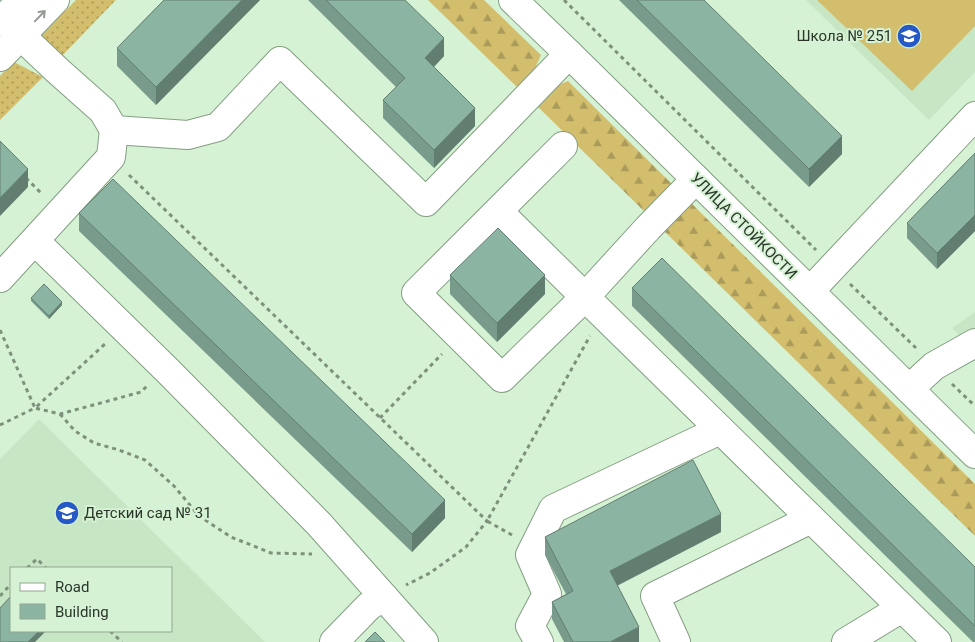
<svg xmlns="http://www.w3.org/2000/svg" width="975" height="642" font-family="Roboto,sans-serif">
	<defs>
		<pattern id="grass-dots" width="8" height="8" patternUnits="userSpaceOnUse" patternTransform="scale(1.25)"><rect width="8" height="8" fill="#d3be6d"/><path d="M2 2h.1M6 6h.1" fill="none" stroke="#ab9b5a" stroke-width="1.8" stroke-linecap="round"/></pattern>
		<pattern id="forest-firs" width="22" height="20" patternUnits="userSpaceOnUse" patternTransform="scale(1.25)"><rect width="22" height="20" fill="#d3be6d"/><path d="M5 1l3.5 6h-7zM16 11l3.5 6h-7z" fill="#ab9b5a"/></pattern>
	</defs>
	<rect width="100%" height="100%" fill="#d6f2d4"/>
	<!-- built -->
	<g fill="#c7e7c4" fill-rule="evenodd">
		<path d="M806,0H975V72L929,120Z"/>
		<path d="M975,312V350L952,328Z"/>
		<path d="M39,419L265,642H0V459ZM11,568H171V631H11Z"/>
	</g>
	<!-- grass -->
	<g fill="url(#grass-dots)">
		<path d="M76,0H116L57,61L41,36Z"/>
		<path d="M14,62L43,77L0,120V76Z"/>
	</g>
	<!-- forest -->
	<g fill="url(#forest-firs)">
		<path d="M428,0H484L541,55L533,73L518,88Z"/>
		<path d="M568,81L674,186L647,214L535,104L549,89Z"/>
		<path d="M687,199L975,484V536L660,227Z"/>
	</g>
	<!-- garden -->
	<path fill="#d3be6d" d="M817,0H975V26L912,91Z"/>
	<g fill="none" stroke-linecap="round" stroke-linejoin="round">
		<!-- minor casing -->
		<g stroke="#849e82" stroke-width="30">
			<g id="minor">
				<path d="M513,0L569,54L975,454"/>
				<path d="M3,19L58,71L103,111L114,130"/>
				<path d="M0,22L22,0"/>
				<path d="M0,57L55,0"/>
				<path d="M696,179L648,228L585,297L937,642"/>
				<path d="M498,211L585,297L502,378L416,293L563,146"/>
				<path d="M35,241L167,370L319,524L424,642"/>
				<path d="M0,278L111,157L114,130L188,135L218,127L280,61L426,202L569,54"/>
				<path d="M810,291L975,116"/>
				<path d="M909,389L934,366L975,343"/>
				<path d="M334,642L369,606L384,597"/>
				<path d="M539,642L530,626L547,594L530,555L553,509L720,430"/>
				<path d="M676,642L655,596L811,519"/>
				<path d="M846,642L902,608"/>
			</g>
		</g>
		<!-- path -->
		<g stroke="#7e917c" stroke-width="3" stroke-dasharray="4 4" stroke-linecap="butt">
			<path d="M564,0L816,250"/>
			<path d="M129,175L487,521L466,547L430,573L406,585"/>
			<path d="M26,178L43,195"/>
			<path d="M850,284L916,348"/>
			<path d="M0,330L35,408L105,344"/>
			<path d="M952,384L975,406"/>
			<path d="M60,414L75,431L94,443L119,450L145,460L174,486L199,516L231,537L271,553L312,554"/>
			<path d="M380,418L442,354"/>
			<path d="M0,425L35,408L60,414L141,392L147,386"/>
			<path d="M512,535L487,521L590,336"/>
			<path d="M27,568L37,559L46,568"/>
			<path d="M0,596L11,584"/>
			<path d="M110,631L122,642"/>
		</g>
		<!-- minor -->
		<use href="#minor" stroke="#fff" stroke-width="28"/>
	</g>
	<!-- wall -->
	<g fill="#789b8b">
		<path d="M164,0H260L156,105L117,66V48Z"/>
		<path d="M308,0H405L444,56L434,67L475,126L434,168L383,118V100L396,87Z"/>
		<path d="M619,0H704L842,154L809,187Z"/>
		<path d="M975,153V231L937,269L907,238V223Z"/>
		<path d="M79,213L445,518L412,552L79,231Z"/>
		<path d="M450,275L545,294L497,342L450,294Z"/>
		<path d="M632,288L975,567V642H973L632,306Z"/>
		<path d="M31,298L62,305L49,319L31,301Z"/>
		<path d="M721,532L617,586L639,642H564L552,619V602L566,594L545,555V537Z"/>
	</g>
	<!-- shaded-wall -->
	<g fill="#627e71">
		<path d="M242,0H260L156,105V87Z"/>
		<path d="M444,38V56L425,76V58Z"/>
		<path d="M475,108V126L434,168V150Z"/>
		<path d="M842,136V154L809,187V169Z"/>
		<path d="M28,169V187L0,216V198Z"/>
		<path d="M975,215V231L937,269V253Z"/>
		<path d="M545,275V294L497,342V323Z"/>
		<path d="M62,302V305L49,319V316Z"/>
		<path d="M445,500V518L412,552V534Z"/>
		<path d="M721,514V532L610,589V571Z"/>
		<path d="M639,627V642H610Z"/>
		<path d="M39,631H46L35,642H28Z"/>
	</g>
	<!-- building -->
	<g fill="#8cb4a2" stroke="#627e71">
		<path d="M164,0H242L156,87L117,48Z"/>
		<path d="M326,0H405L444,38L425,58L475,108L434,150L383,100L405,78Z"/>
		<path d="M637,0H704L842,136L809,169Z"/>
		<path d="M0,141L28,169L0,198Z"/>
		<path d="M975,153V215L937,253L907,223Z"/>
		<path d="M113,179L445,500L412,534L79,213Z"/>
		<path d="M498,228L545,275L497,323L450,275Z"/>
		<path d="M662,258L975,567V626L632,288Z"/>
		<path d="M44,284L62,302L49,316L31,298Z"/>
		<path d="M693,460L721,514L610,571L639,627L610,642H573L552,602L573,591L545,537Z"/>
		<path d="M11,596V631H39L28,642H0V608Z"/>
		<path d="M375,632L385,642H365Z"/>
	</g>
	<!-- one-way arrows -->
	<defs><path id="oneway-shaft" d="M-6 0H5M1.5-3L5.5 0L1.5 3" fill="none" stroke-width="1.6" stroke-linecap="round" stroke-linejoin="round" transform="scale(1.25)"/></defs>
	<use stroke="#959a94" href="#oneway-shaft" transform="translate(40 16) rotate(-46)"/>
	<!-- icons -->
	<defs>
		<g id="school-disc" transform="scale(1.25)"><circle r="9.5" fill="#2559c6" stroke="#d6f2d4"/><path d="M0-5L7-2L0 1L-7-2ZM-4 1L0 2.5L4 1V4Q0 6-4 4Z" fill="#fff"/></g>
	</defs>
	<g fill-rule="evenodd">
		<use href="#school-disc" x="909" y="36"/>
		<use href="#school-disc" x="67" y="513"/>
	</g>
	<g text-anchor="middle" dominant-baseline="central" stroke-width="4" stroke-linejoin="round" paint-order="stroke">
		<!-- poi labels -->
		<g font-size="15" fill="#2b362a" stroke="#d6f2d4" text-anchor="end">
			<text x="892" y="36">Школа № 251</text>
			<text x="84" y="513" text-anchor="start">Детский сад № 31</text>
		</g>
		<!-- street labels -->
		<g font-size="15" fill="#2b362a" stroke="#d6f2d4">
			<text transform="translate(744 226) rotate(45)">УЛИЦА СТОЙКОСТИ</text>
		</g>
	</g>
	<!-- legend -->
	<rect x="10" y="567" width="162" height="65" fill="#d6f2d4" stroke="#92a790"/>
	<rect x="20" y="583" width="25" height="8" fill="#ffffff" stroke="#92a790"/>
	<text x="55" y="592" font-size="15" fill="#2b362a">Road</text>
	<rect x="20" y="604" width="25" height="15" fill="#8cb4a2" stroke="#92a790"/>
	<text x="55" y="617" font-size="15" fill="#2b362a">Building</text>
</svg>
